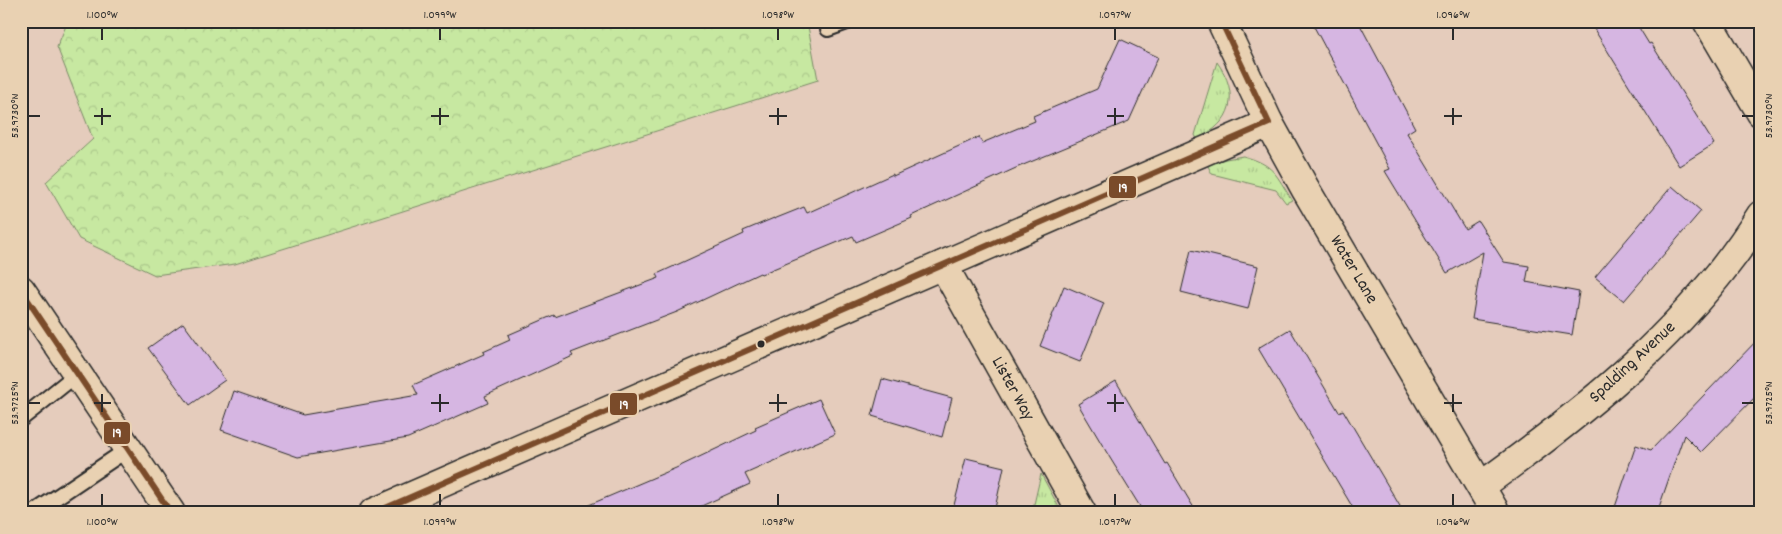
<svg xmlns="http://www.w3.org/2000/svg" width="1782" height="534" font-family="Dekko,sans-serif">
	<defs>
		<pattern id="grass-tufts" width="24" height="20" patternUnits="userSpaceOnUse" patternTransform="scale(1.25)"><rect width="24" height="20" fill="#c7e8a1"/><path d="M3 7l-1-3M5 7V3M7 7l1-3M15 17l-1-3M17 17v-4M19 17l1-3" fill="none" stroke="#abc78b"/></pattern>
		<pattern id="forest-crowns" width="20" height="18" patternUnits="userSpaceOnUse" patternTransform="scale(1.25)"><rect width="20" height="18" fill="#c7e8a1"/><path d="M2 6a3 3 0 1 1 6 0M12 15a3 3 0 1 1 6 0" fill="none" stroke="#abc78b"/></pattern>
	</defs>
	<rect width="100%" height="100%" fill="#e5ccbc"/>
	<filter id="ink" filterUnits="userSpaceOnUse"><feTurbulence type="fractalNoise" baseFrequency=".02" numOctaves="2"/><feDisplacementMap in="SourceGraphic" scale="10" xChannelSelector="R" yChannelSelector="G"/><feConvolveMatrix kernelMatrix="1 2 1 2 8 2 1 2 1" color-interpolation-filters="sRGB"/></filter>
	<g filter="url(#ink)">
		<!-- grass -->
		<g fill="url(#grass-tufts)" stroke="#798a66">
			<path d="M1217,62C1240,94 1233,123 1197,139L1195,135Z"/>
			<path d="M1243,156C1275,165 1275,174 1292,200L1286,203L1276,190L1212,174L1207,164L1226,159Z"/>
			<path d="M1041,474L1062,513H1032Z"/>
		</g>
		<!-- forest -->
		<path fill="url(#forest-crowns)" stroke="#798a66" d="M68,21H807L818,80L235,264L155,275L79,239L46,182L93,139L57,47Z"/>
		<!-- building -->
		<g fill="#d6b6e2" stroke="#2b2b2b">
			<path d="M1311,21H1358L1415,128L1407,133L1465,229L1478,221L1504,262L1529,266L1526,282L1579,292L1572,335L1472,319L1483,252L1447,273L1385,171L1390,169Z"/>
			<path d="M1589,21H1635L1649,44L1651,43L1714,144L1679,166Z"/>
			<path d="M1120,39L1158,57L1129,121L1016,168L911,216L912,218L856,242L853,236L761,274L760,273L677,312L571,353L573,356L485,396L488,403L408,438L298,457L221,430L234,391L303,415L418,395L413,385L484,354L483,352L510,340L508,335L554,315L555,317L659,278L657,274L744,234L743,231L774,218V219L804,207L807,213L893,174V176L979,137L982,143L1035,121L1033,116L1097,89Z"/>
			<path d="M1672,186L1701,211L1624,301L1595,277Z"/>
			<path d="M1191,250L1258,266L1248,309L1181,292Z"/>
			<path d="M1064,286L1104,303L1080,362L1040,346Z"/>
			<path d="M183,323L225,380L190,405L148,348Z"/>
			<path d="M1290,329L1339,412L1343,410L1404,513H1356L1258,348Z"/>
			<path d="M1761,336V391L1701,452L1684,435L1657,513H1613L1636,445L1651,450Z"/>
			<path d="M882,379L952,398L942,437L872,416Z"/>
			<path d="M1116,381L1165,464L1167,463L1197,513H1144L1110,458L1078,404Z"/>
			<path d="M819,399L835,434L745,474L750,484L686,513H570L676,468L756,430L755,427Z"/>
			<path d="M966,458L1004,467L994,513H952Z"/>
		</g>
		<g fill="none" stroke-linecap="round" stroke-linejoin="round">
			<!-- service casing -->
			<g stroke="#2b2b2b" stroke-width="18">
				<g id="service">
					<path d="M828,29L850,21"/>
					<path d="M21,419L77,374"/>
					<path d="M33,513L128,449"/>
				</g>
			</g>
			<!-- minor casing -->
			<g stroke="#2b2b2b" stroke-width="31">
				<g id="minor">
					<path d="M1707,21L1761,113"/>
					<path d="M943,265L1082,513"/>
					<path d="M1481,486C1587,410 1691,327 1761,215"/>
					<path d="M373,513L1269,123"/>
				</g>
			</g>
			<!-- tertiary casing -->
			<g stroke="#2b2b2b" stroke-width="31">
				<g id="tertiary">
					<path d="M1221,21L1269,123L1306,190L1496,513"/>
					<path d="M21,290L171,513"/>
				</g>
			</g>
			<!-- service -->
			<use href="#service" stroke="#e9d1b2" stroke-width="14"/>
			<!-- minor -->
			<use href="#minor" stroke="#e9d1b2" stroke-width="28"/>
			<!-- tertiary -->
			<use href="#tertiary" stroke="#e9d1b2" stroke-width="28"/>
			<!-- bus-1 casing -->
			<g stroke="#e9d1b2" stroke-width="10">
				<g id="bus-1">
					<path d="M21,290L171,513"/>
					<path d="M374,513L1269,123L1221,21"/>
				</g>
			</g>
			<!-- bus-1 -->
			<use href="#bus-1" stroke="#7a4b2a" stroke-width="6"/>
		</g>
	</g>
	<!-- ticks -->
	<path fill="none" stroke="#2b2b2b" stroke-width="2" d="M102,28V40M440,28V40M778,28V40M1115,28V40M1453,28V40M102,108V125M440,108V125M778,108V125M1115,108V125M1453,108V125M28,116H40M94,116H111M431,116H449M769,116H787M1107,116H1124M1444,116H1462M1742,116H1754M102,394V412M440,394V412M778,394V412M1115,394V412M1453,394V412M28,403H40M94,403H111M431,403H449M769,403H787M1107,403H1124M1444,403H1462M1742,403H1754M102,494V506M440,494V506M778,494V506M1115,494V506M1453,494V506"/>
	<!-- markers -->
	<circle fill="#2b2b2b" stroke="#e9d1b2" stroke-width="2" cx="761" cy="344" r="4.5"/>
	<g text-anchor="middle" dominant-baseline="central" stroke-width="5" stroke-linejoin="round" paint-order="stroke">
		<!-- street labels -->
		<g font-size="18" fill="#2b2b2b" stroke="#e9d1b2">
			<text transform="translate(1353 270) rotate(59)">Water Lane</text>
			<text transform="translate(1633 363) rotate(-43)">Spalding Avenue</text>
			<text transform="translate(1012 389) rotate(61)">Lister Way</text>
		</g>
	</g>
	<g stroke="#e9d1b2" stroke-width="2">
		<rect x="1108" y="175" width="29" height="24" rx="5" fill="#7a4b2a"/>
		<rect x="609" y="392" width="29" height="24" rx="5" fill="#7a4b2a"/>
		<rect x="103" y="421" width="28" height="24" rx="5" fill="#7a4b2a"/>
	</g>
	<g font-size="14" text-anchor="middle" font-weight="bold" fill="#fff">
		<text x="1123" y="192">19</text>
		<text x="624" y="409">19</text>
		<text x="117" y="437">19</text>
	</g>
	<!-- margin -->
	<rect width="1782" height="534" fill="none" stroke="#e9d1b2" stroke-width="55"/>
	<rect x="28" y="28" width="1726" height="478" fill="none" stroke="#2b2b2b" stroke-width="2"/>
	<g font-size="12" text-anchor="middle" fill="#2b2b2b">
		<text x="102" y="18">1.100°W</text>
		<text x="440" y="18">1.099°W</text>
		<text x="778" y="18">1.098°W</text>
		<text x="1115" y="18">1.097°W</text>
		<text x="1453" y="18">1.096°W</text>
		<text transform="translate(14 116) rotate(-90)" y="4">53.9730°N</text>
		<text transform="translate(1768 116) rotate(-90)" y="4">53.9730°N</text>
		<text transform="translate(14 403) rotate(-90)" y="4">53.9725°N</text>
		<text transform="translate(1768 403) rotate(-90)" y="4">53.9725°N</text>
		<text x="102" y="525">1.100°W</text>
		<text x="440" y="525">1.099°W</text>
		<text x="778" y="525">1.098°W</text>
		<text x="1115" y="525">1.097°W</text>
		<text x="1453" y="525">1.096°W</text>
	</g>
</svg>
